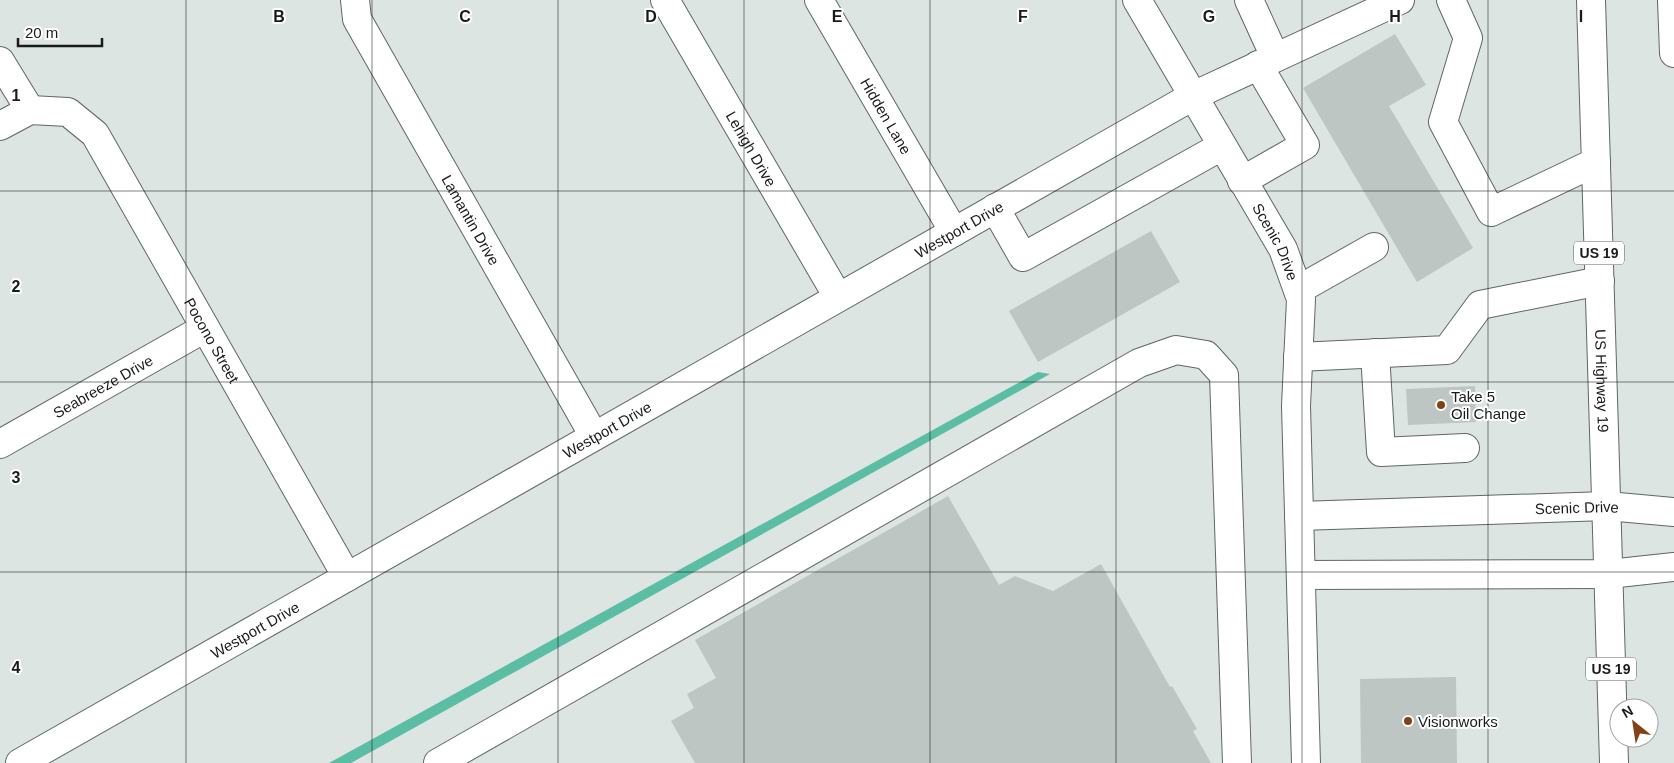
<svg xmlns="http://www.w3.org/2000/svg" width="1674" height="763" font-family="Helvetica,sans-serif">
	<rect width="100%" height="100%" fill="#dde5e3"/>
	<!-- water -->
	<path fill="#5cbda5" d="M1038,372L1050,374L351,763H329Z"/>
	<!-- building -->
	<g fill="#bdc6c3">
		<path d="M1395,34L1426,85L1389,106L1473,248L1417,282L1303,88Z"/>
		<path d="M1151,231L1180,282L1038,362L1009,311Z"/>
		<path d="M1475,386L1476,422L1408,425L1406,389Z"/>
		<path d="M948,496L999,585L1015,576L1053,591L1101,564L1170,687L1172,686L1197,729L1193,731L1211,763H695L671,721L694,708L687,694L716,678L695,640Z"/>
		<path d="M1456,677L1457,763H1361L1360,679Z"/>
	</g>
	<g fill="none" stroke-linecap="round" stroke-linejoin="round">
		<!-- minor casing -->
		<g stroke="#5f6664" stroke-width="30">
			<g id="minor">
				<path id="s1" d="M355,0L357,19L594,436"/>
				<path id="s2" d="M665,0L838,297"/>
				<path id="s3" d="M819,0L954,232"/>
				<path id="s4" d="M1137,0L1283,249L1301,299L1296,406L1306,763"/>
				<path d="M1249,0L1275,57"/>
				<path d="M1451,0L1468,38L1443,122L1491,212L1596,162"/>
				<path d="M0,61L30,110"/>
				<path id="s5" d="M0,126L30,110L68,112L95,134L347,577"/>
				<path d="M1242,181L1305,145L1258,65"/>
				<path d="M995,208L1023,257L1222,146"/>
				<path d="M1298,290L1374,247"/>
				<path d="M1375,353L1381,452L1465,448"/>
				<path d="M1298,357L1447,350L1480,305L1600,281"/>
				<path id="s6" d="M0,444L205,328"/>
				<path id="s7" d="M1299,516L1607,506L1674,512"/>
				<path d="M1301,575L1609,574L1674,567"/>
				<path id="s8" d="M20,763L1193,96L1400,0"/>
				<path d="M438,763L1139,363L1176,350L1206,355L1224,375L1237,763"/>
			</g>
		</g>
		<!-- highway casing -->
		<g stroke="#5f6664" stroke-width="30">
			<g id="highway">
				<path id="s9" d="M1591,0L1614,763"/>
				<path d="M1672,0L1674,53"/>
			</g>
		</g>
		<!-- minor -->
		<use href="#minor" stroke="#fff" stroke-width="28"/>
		<!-- highway -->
		<use href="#highway" stroke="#fff" stroke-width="28"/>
	</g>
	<!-- grid -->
	<path fill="none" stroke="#181b1a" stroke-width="1" stroke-opacity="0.55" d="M186,0V763M372,0V763M558,0V763M744,0V763M930,0V763M1116,0V763M1302,0V763M1488,0V763M0,191H1674M0,382H1674M0,572H1674"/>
	<!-- markers -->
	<g fill="#854116" stroke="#fff" stroke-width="2">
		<circle cx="1441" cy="405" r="5"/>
		<circle cx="1408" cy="721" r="5"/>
	</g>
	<g text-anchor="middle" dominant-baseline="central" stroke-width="4" stroke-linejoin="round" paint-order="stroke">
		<!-- shield labels -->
		<g fill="#fff" stroke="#5d5f5f" stroke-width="1">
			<rect x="1574" y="241.5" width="50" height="23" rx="4"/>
			<rect x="1586" y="657.5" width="50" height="23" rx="4"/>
		</g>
		<g font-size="14" font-weight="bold" fill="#181b1a">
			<text x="1599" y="253">US 19</text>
			<text x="1611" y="669">US 19</text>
		</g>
		<!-- street labels -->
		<g font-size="15" fill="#181b1a" stroke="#fff">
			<text stroke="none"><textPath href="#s3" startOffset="134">Hidden Lane</textPath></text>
			<text stroke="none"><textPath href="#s2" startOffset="172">Lehigh Drive</textPath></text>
			<text stroke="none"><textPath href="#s1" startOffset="250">Lamantin Drive</textPath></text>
			<text stroke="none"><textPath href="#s8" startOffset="1080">Westport Drive</textPath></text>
			<text stroke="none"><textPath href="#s4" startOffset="279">Scenic Drive</textPath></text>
			<text stroke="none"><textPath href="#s5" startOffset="344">Pocono Street</textPath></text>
			<text stroke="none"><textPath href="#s9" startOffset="381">US Highway 19</textPath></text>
			<text stroke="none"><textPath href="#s6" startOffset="118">Seabreeze Drive</textPath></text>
			<text stroke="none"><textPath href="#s8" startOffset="675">Westport Drive</textPath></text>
			<text stroke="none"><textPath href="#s7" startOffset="278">Scenic Drive</textPath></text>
			<text stroke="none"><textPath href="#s8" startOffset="270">Westport Drive</textPath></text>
		</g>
		<!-- poi labels -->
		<g font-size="15" fill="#181b1a" stroke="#fff" text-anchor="start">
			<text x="1451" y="396">Take 5<tspan x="1451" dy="17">Oil Change</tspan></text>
			<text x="1418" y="721">Visionworks</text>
		</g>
	</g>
	<g font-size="16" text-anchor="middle" font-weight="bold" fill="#181b1a" stroke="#fff" stroke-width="4" stroke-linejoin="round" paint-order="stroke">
		<text x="279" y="22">B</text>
		<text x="465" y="22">C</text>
		<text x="651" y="22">D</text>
		<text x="837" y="22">E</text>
		<text x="1023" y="22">F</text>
		<text x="1209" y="22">G</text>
		<text x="1395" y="22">H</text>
		<text x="1581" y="22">I</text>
		<text x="16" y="101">1</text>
		<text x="16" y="292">2</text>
		<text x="16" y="483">3</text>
		<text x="16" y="673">4</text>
	</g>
	<!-- north arrow -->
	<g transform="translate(1634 723) rotate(330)"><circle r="24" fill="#ffffff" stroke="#a3a4a3"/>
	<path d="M0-4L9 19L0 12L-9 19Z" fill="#854116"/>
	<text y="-8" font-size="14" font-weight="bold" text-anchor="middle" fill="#181b1a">N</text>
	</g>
	<!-- scale -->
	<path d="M18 38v8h84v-8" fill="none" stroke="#181b1a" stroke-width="2.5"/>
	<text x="25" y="38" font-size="15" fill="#181b1a" stroke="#ffffff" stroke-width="4" paint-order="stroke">20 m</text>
</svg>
